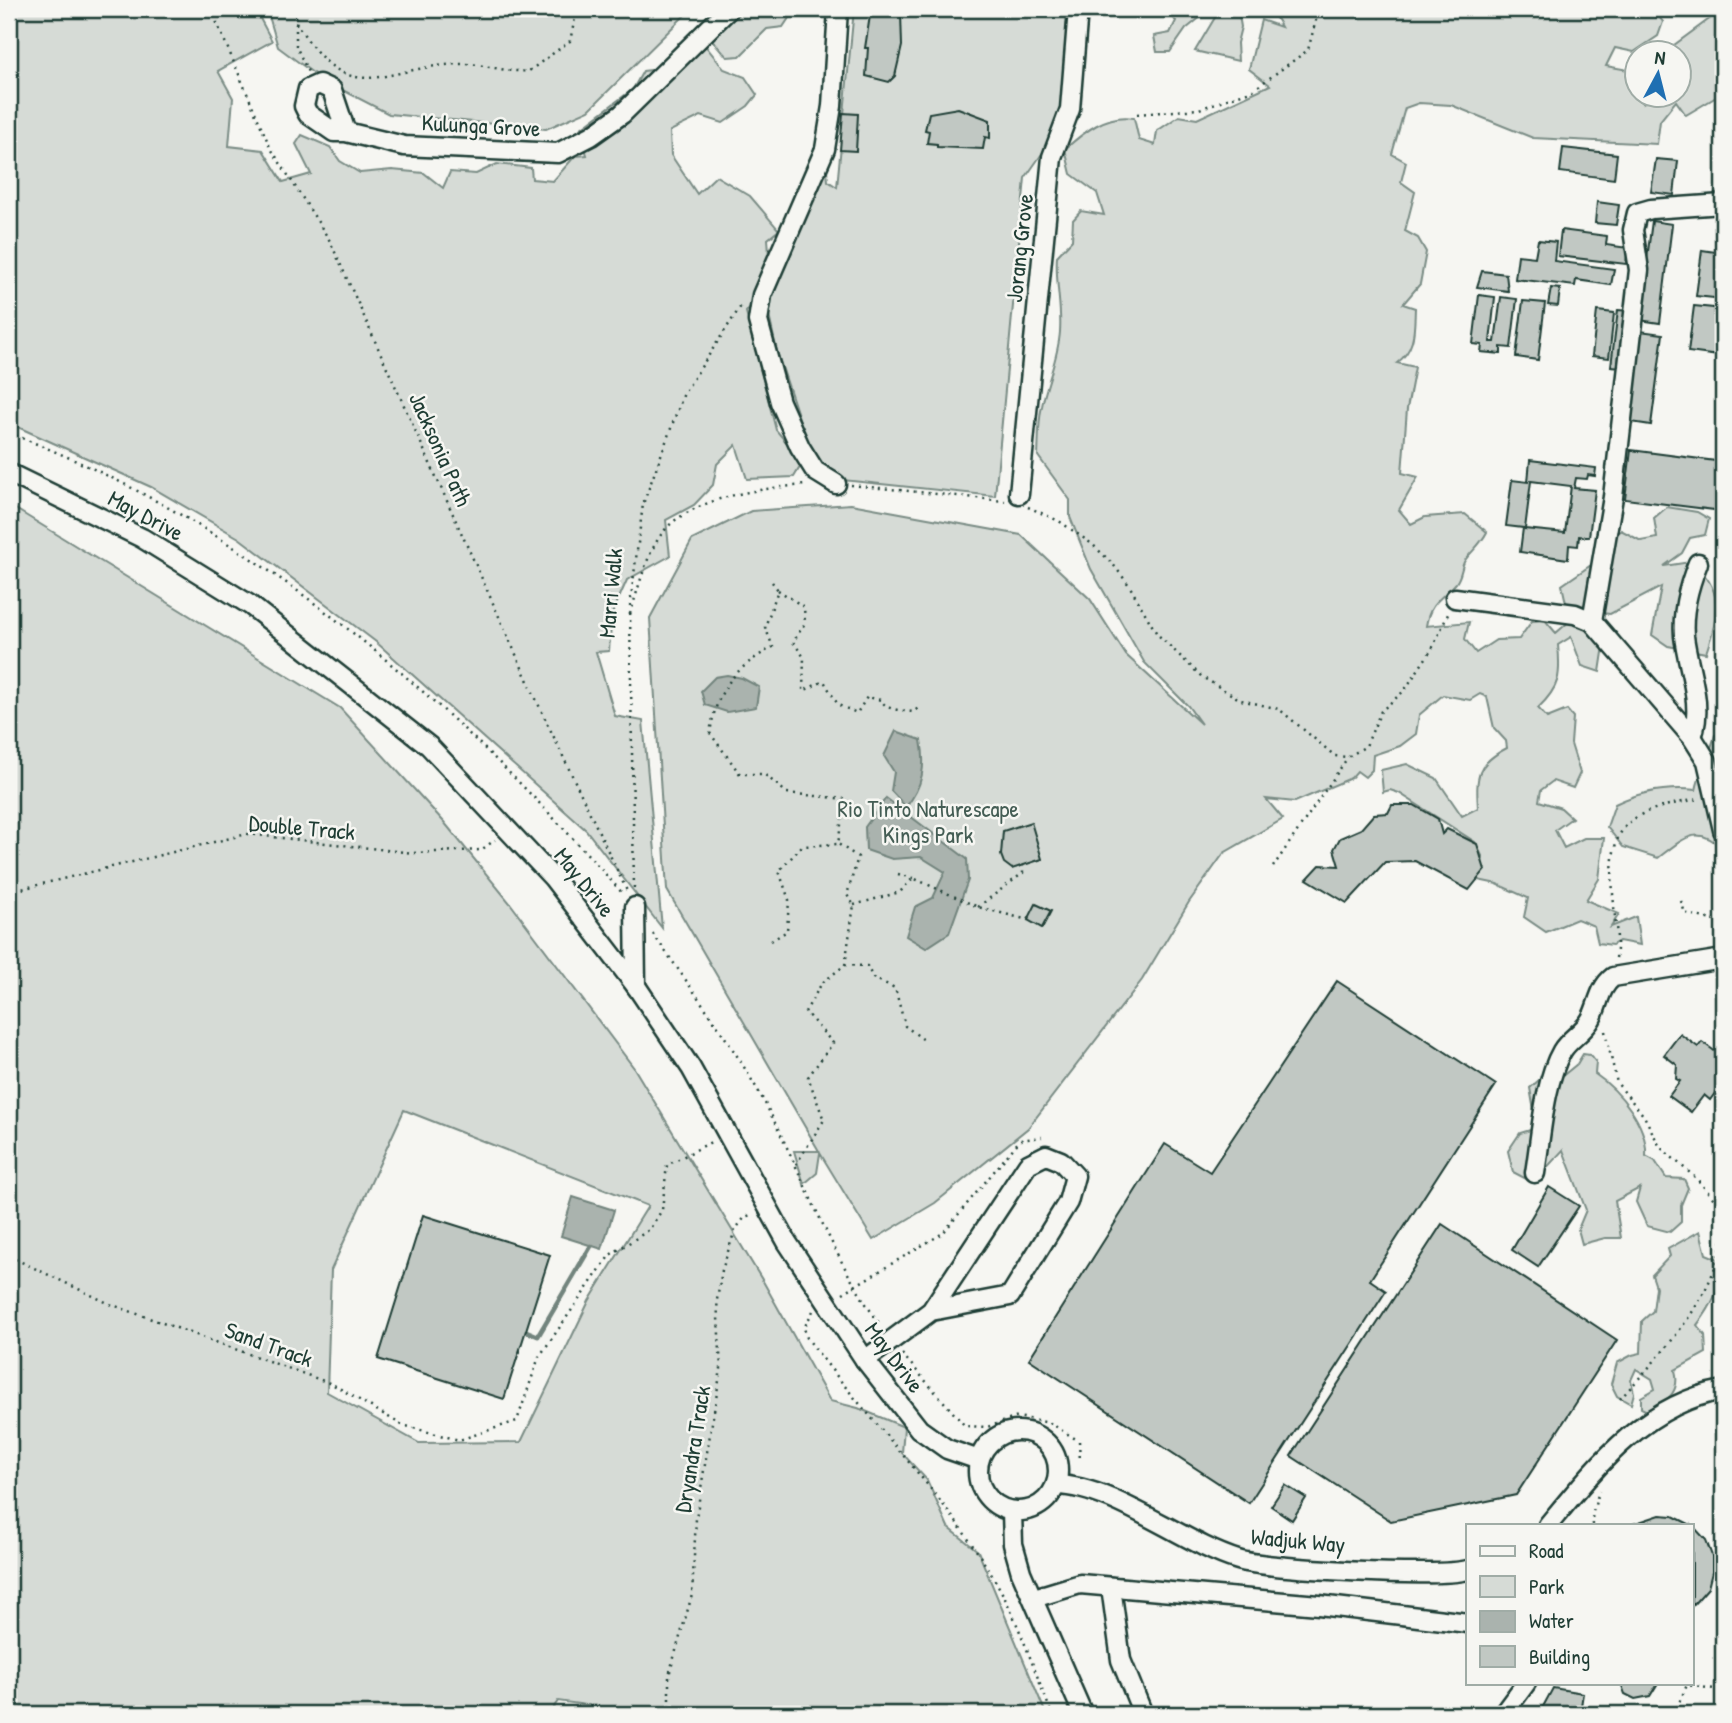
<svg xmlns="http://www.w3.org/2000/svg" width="1732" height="1723" font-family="'Patrick Hand',sans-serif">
	<rect width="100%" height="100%" fill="#f6f6f2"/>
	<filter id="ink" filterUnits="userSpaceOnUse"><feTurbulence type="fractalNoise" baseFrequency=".0143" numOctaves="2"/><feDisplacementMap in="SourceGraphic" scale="14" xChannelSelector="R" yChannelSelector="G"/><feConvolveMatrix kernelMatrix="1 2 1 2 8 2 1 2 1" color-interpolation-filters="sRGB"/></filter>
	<g filter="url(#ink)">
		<!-- green -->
		<g fill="#d6dbd6" stroke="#7a8c85" stroke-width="2" fill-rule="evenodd">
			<path d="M9,9H255L272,41L218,71L233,98L229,146L263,150L283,182L311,174L296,144L302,135L330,147L340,161L360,173L392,170L424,173L443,188L450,172L476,174L497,164L531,168L532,179L553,181L575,156L587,155L580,129L633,89L643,71L668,68L678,43L704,44L724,69L745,77L757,95L748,106L723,123L701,116L670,131L671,155L697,194L716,176L750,196L779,230L768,239C771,265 763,293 746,312L776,430L803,462L794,477L747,479L736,445L717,464L713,485L694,505L666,520L670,556L627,580L612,614L609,651L596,652L615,716L643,721L662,928L586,830L376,642L239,538L151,487L9,423Z"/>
			<path d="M267,9H691L589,110L546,129L389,114L321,79L278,47Z"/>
			<path d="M735,9H795L783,27L767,29L740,56L727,57L712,40L715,19Z"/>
			<path d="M854,9H1071L1060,128L1025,178L995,496L833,479L814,463L777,352L765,297L823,170H827L828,181L837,187Z"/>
			<path d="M1171,9H1200L1202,16L1186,29L1170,52H1157L1154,36L1170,33L1176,21L1170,14Z"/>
			<path d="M1220,9H1238L1241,27L1237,43L1238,61L1195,51Z"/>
			<path d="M1271,9H1653L1663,22L1658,36L1634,52L1615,48L1606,66L1634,71V91L1643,103L1656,95L1680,94V52L1666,51L1723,9V93L1686,115L1676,101L1660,121L1657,144L1533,138L1451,105L1419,103L1405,108L1392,154L1406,162L1401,182L1415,192L1405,231L1418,238L1426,252L1420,284L1403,304L1415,308C1414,330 1416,349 1397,363L1415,367L1407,409L1402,473L1418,477L1399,510L1411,524L1425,517L1465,514L1487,532C1480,546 1469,553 1464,562C1461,569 1461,577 1456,583C1442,599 1430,601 1426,626L1469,622L1465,639L1476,653L1496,640L1519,639L1532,621L1545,620L1556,633L1570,621L1562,585L1591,565L1621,530L1641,541L1657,538L1654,518L1667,507L1697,512L1709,519L1705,535L1690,538L1682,553L1664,566L1690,562C1726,587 1718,617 1706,653L1668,646L1652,635L1661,587L1610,614L1594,612L1606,633L1600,672L1582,666L1571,637L1558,645C1561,675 1560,687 1538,708L1547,718L1567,710L1573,717L1571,744L1580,773L1573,788L1553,781L1541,790L1539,801L1561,808L1572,818L1555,830L1564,848L1584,838H1604L1599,879L1586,900L1619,914L1611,927L1636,917L1640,945L1619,941L1612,945L1598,943L1594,926L1577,919L1546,932L1524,917L1528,898L1497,884L1478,880L1483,858L1475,842L1399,793L1390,790L1383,792L1381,770L1407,764L1436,778L1462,816L1478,808C1476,776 1476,764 1507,748L1506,741L1494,728L1487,697L1480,694L1470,700L1443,695L1419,715L1416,734L1400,746L1373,755L1372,770L1365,777L1357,771L1351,778L1295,802L1266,799L1283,819L1224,853L1189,902L1142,980L1028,1128L935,1203L873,1240L820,1153L817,1173L804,1184L794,1151H819L667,890L650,618L692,540L751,511L851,504L1021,535L1090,599L1126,655L1201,724L1188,706L1144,662L1091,569L1070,517V500L1038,456C1039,440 1038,422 1042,406C1047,381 1058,359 1060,332C1062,306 1055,282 1057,256L1072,240L1073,220L1081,211L1104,215L1097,193L1071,174L1065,149C1084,132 1107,113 1134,118L1139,140L1155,145L1157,131L1179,116L1197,119L1270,85L1249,69L1261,20L1281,27Z"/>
			<path d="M9,505L340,708L444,822L510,903L634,1068L764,1283L830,1401L858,1408L904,1427L902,1453L927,1480L948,1527L978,1551L1046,1714H651L558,1701L549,1714H9ZM404,1110L648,1206L589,1301L521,1442L419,1443L327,1392L331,1270Z"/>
			<path d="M1723,733V849C1697,823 1683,839 1658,858L1623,847L1607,827L1615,804C1640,792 1668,787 1696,790C1700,770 1710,755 1715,735Z"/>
			<path d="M1583,1054L1590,1055L1596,1062L1595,1074C1620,1091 1648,1125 1646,1156L1655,1161L1666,1178L1684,1179L1688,1188L1681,1205V1222L1670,1232L1647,1226L1636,1202L1640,1188L1615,1201L1621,1238H1605L1582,1244L1578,1229L1586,1210L1563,1150L1541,1174L1528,1180L1513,1172L1508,1151L1520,1133L1537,1128L1530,1088L1539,1080L1555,1082L1577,1064Z"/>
			<path d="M1700,1231L1706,1254L1723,1261C1723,1284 1711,1308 1697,1325L1705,1335L1706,1353L1675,1370C1681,1393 1667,1400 1649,1412L1641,1408V1397L1655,1389L1652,1379L1636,1369L1631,1380L1634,1393L1631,1404L1617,1396L1611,1384L1617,1363L1632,1355L1641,1353L1642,1321L1653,1311L1656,1287L1652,1275L1670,1256L1668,1249Z"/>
		</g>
		<!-- water -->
		<g fill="#aab3ae" stroke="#72847d" stroke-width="2">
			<path d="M727,675L742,678L759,687L756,707L727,712L705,705L701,691L715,677Z"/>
			<path d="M896,731L921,740C926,766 923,786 906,807L891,791L894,772L884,756Z"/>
			<path d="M886,798L967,859L968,880L949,933L926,948L906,936L915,907L933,898L945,872L921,857L892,859L866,850L865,827Z"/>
			<path d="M573,1197L614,1210L602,1249L561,1236Z"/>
		</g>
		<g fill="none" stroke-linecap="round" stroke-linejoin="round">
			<!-- stream -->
			<path stroke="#72847d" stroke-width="5" d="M526,1331L538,1336L591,1246"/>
		</g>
		<!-- building -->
		<g fill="#c1c8c3" stroke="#1f3d34" stroke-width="2" fill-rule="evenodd">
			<path d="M871,9H896L901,14L902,46L895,76L889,82L866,76L868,48H865Z"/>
			<path d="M1047,9H1067V15L1046,13Z"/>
			<path d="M958,108L990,120V138L985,137L983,149L937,147V144L927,143L929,131L925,130L929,113Z"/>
			<path d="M843,113L858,114L856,151L840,150Z"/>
			<path d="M1563,148L1617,154L1614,179L1560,172Z"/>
			<path d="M1656,159L1678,161L1674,195L1651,192Z"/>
			<path d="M1597,202L1619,205L1616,225L1595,223Z"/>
			<path d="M1652,221L1672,224L1660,323L1639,320Z"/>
			<path d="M1561,230L1607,236L1606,245L1628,248L1626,264L1558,256Z"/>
			<path d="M1538,240L1556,242L1554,261L1614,269L1611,285L1576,280L1575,286L1515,279L1518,255L1535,257Z"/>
			<path d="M1702,250L1723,253V299L1696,296Z"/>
			<path d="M1482,271L1506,274L1508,291L1477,287Z"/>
			<path d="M1551,288L1560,289L1558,306L1548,305Z"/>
			<path d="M1479,295L1495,297L1490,342H1495L1501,297L1517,299L1511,348L1501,347V354L1481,352L1482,345L1473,344Z"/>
			<path d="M1523,301L1545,303L1538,360L1516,357Z"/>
			<path d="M1694,306L1723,309L1719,356L1688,352Z"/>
			<path d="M1618,310L1629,311L1622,367L1611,366Z"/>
			<path d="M1597,311L1614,313L1609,358L1592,356Z"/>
			<path d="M1640,331L1663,334L1651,425L1631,422Z"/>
			<path d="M1631,450L1723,462V511L1625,499Z"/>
			<path d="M1530,460L1596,468L1595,476L1588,475L1587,479L1576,478L1574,488L1595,490L1589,537L1579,536L1578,546L1569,545L1568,559L1520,552L1523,528L1506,526L1512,480L1528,482ZM1531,481L1571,486L1565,533L1525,529Z"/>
			<path d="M1392,805H1414L1438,819L1442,834L1447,829L1477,844L1485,870L1469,890L1415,861L1385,862L1347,903L1307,879L1320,865L1339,866L1334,849L1340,838L1361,829L1374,814L1388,813Z"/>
			<path d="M1031,822L1042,859L1012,869L1004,863L1001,855L1003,831Z"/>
			<path d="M1036,904L1051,911L1042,928L1028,920Z"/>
			<path d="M1337,981L1496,1085L1370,1280L1386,1291L1249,1503L1029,1359L1165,1144L1210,1172Z"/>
			<path d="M1680,1034L1698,1047L1702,1042L1723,1057V1082L1710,1100L1704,1095L1691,1112L1669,1096L1680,1081L1676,1079L1677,1065L1664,1055Z"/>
			<path d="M1549,1187L1579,1206L1538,1267L1512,1250Z"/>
			<path d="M423,1215L550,1255L504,1399L378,1359Z"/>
			<path d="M1442,1224L1617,1340L1516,1495L1391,1521L1291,1456Z"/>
			<path d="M1285,1485L1306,1498L1292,1520L1271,1506Z"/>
			<path d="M1660,1515L1673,1516L1691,1525H1630Z"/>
			<path d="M1692,1525L1706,1540L1712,1556V1572L1708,1588L1692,1606Z"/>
			<path d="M1621,1683H1658L1650,1696L1635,1699L1625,1694Z"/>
			<path d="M1553,1688L1583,1693L1580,1713L1585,1714H1539Z"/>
		</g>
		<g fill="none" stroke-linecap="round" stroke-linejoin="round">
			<!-- minor casing -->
			<g stroke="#1f3d34" stroke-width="23">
				<g id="minor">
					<path d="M346,132L332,90L319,84L308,89L304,106L308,114L334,132H346L404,146L558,153L591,136L622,114L729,9"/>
					<path d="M9,473L142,538L250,605L429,746L553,878L636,986L691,1068L787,1242L865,1360L919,1429L947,1449L979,1460"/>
					<path d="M836,484L815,471L800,447L780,402L758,321L762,295L825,149L832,106L838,9"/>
					<path d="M1019,494L1052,157L1070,109L1078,9"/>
					<path d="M1455,598L1575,614L1592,621L1692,737L1707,761L1723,830"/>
					<path d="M1592,621L1613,497L1639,270L1633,230L1637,213L1651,209L1723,204"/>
					<path d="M1692,737C1704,704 1688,670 1684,636C1682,612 1689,585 1698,563"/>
					<path d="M635,907L636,986"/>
					<path d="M1535,1173C1541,1137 1544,1082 1562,1051C1569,1039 1584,1032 1591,1019C1599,1004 1599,988 1613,977L1723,959"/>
					<path d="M865,1360L931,1311L1028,1164L1046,1155L1061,1161L1075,1176L1068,1202L1010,1296L931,1311"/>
					<circle cx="1018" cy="1471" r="40"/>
					<path d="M1056,1485C1114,1486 1182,1543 1238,1560C1267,1569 1440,1578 1468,1570"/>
					<path d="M1012,1512L1013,1544L1021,1572L1083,1714"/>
					<path d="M1548,1525C1596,1467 1644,1404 1723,1390"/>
					<path d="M1111,1587L1121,1660L1143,1714"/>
					<path d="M1034,1598L1080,1584L1319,1605L1468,1623"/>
					<path d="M1503,1714L1526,1683"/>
				</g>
			</g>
			<!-- path -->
			<g stroke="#1f3d34" stroke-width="2.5" stroke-dasharray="2 5" stroke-linecap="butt">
				<path d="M211,9L270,147L330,241L541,710L627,891"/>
				<path d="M296,9V46L308,72"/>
				<path d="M1721,9L1723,10"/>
				<path d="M296,22C350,112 379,67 459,64C483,63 505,73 529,71L570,41L577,9"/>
				<path d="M1137,114L1199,109L1253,90L1308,50L1319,9"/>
				<path d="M9,433C253,525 454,702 624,895"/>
				<path d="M851,485L1005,501"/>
				<path d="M1028,507L1059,521L1092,544L1112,563L1129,585L1157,634L1202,677L1241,700L1279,709L1335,756L1348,757L1366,746L1381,711L1404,691L1432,649L1449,612"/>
				<path d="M772,582L778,590L765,627L773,647C734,669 717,688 710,733L740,774H764L787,793L845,799L838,844L858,857L847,895L854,905L845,965L822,983L805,1012L833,1043L808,1077L824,1120L795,1166"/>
				<path d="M778,590L804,607L805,623L793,642L804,657L803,691L824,681L838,705L857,713L867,697L881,700C887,711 902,710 913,712L921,706"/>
				<path d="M630,606L643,504L684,393L743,303"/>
				<path d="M630,613L634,890"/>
				<path d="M630,614C640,585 648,542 673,522C708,495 763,488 806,485"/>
				<path d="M1273,867L1348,757"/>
				<path d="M898,874L913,878"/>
				<path d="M9,892L247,834L413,853L481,850L495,840"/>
				<path d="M1681,901L1685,913L1723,923"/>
				<path d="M854,905L900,892L913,878L978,907L1028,920"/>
				<path d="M978,907L1023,873V865"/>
				<path d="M653,934C690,986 728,1038 760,1094C802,1171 830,1255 881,1326"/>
				<path d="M771,941L787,931L789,900L779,871L802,846L838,844"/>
				<path d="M1616,958C1619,939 1615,924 1614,905C1606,825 1623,812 1699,799"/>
				<path d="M845,965L867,966L873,978L895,988L905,1026L924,1040"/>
				<path d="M1605,1031L1617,1083L1644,1116L1660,1147L1697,1179L1719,1205L1723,1227"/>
				<path d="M9,1256L110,1304L332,1384L402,1425L459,1440L517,1421L539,1357L610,1255L649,1230L662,1210L667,1165L711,1142"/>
				<path d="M843,1293L943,1233L1020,1140L1042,1137"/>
				<path d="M813,1311L804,1328L807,1338C868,1420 944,1493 996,1582C1018,1619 1035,1673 1052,1714"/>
				<path d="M902,1354L965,1426L987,1427L1018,1417L1050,1423L1079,1441L1080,1462"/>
				<path d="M1620,1399C1663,1352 1716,1298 1723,1233"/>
				<path d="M1593,1525L1592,1515L1599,1491"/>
				<path d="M669,1714V1675L692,1595L696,1518L721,1369L717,1300L722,1270L735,1230L745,1217L754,1214"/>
				<path d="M1674,1714L1687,1685L1715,1689L1723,1686"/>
			</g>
			<!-- minor -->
			<use href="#minor" stroke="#f6f6f2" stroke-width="18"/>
		</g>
	</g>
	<g text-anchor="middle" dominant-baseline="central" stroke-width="5" stroke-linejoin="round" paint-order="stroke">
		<!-- street labels -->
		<g font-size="23" fill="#1f3d34" stroke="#f6f6f2">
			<text transform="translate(481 125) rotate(3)">Kulunga Grove</text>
			<text transform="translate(1019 248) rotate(-84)">Jorang Grove</text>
			<text transform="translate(441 449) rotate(66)">Jacksonia Path</text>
			<text transform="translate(146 515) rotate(28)">May Drive</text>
			<text transform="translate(610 593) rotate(-85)">Marri Walk</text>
			<text transform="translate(302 827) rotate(5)">Double Track</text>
			<text transform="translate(585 882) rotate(51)">May Drive</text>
			<text transform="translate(269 1344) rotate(20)">Sand Track</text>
			<text transform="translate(895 1357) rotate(53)">May Drive</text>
			<text transform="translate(692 1449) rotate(-81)">Dryandra Track</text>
			<text transform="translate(1298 1540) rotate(5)">Wadjuk Way</text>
		</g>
		<!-- park labels -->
		<g font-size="23" fill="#445d54" stroke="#f6f6f2">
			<text x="928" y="808">Rio Tinto Naturescape<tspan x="928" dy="26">Kings Park</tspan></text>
		</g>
	</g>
	<!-- margin -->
	<rect width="1732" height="1723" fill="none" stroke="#f6f6f2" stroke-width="35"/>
	<rect x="18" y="18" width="1697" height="1688" fill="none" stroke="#1f3d34" stroke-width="2.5" filter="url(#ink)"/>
	<!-- legend -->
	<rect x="1466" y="1524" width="228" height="161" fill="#f6f6f2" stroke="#a0aca6" stroke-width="2"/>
	<rect x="1480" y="1546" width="35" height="10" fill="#f6f6f2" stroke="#a0aca6" stroke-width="2"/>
	<text x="1529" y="1558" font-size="21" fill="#1f3d34">Road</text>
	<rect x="1480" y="1576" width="35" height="21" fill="#d6dbd6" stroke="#a0aca6" stroke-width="2"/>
	<text x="1529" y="1594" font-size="21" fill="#1f3d34">Park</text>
	<rect x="1480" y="1611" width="35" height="21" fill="#aab3ae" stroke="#a0aca6" stroke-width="2"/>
	<text x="1529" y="1628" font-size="21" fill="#1f3d34">Water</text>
	<rect x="1480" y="1646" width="35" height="21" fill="#c1c8c3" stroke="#a0aca6" stroke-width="2"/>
	<text x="1529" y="1664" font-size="21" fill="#1f3d34">Building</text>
	<!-- north arrow -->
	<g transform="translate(1658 74) rotate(7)"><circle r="33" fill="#f6f6f2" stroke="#a0aca6" stroke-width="2"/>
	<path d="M0-5L12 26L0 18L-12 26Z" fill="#1f6fb2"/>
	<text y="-10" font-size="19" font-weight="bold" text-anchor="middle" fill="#1f3d34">N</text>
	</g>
</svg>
